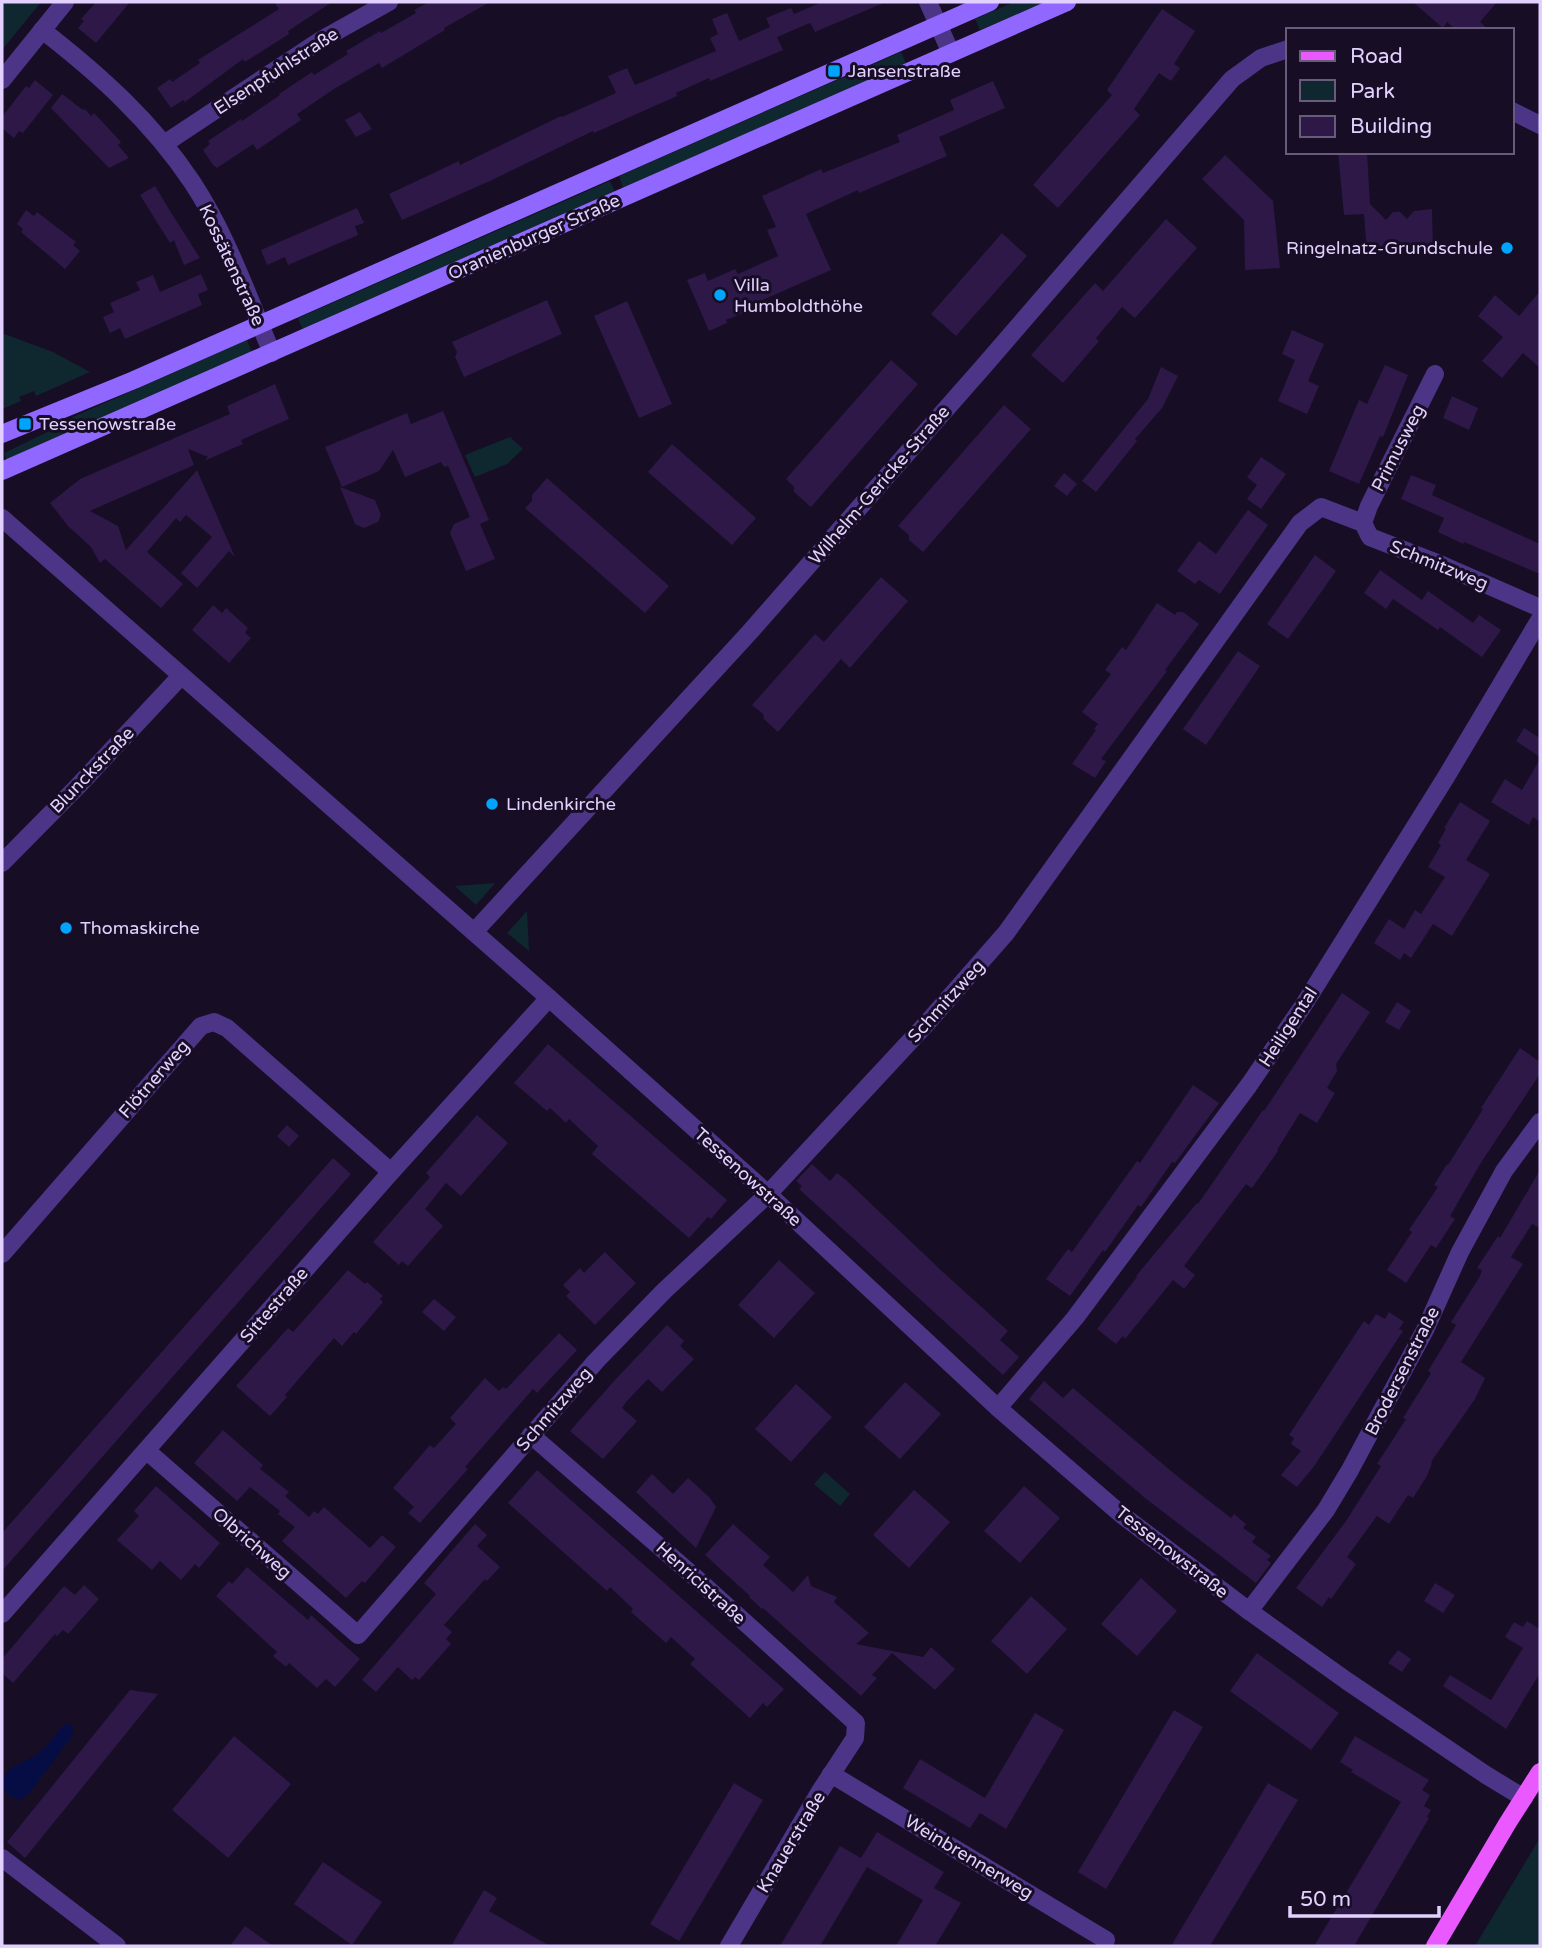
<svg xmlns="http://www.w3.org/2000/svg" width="1542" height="1948" font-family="'Varela Round',sans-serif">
	<rect width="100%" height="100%" fill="#170d25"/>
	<!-- green -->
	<g fill="#0f282f">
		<path d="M2,2H41L2,50Z"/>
		<path d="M1014,2H1045L980,30L975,19Z"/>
		<path d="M901,52L906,63L623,188L619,176Z"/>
		<path d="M610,181L615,192L303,330L298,318Z"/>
		<path d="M2,333L53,352L90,372L36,396L34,391L19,397L21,401L2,409Z"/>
		<path d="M247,340L252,353L7,461L4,453L60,426L73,417Z"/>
		<path d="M510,437L523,449L507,464L475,477L465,455Z"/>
		<path d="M495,883L476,905L455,886Z"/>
		<path d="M527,911L529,951L507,933Z"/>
		<path d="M825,1472L850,1494L840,1506L814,1484Z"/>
		<path d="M1540,1838V1946H1475Z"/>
	</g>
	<!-- water -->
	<path fill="#060d44" d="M65,1724H69L73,1729L72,1736L28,1795L19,1800C10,1797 5,1795 4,1785C0,1767 27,1762 39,1753C50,1745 55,1732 65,1724Z"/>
	<!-- building -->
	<g fill="#2d1847">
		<path d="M96,2H130L96,43L78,28L84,21L81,19Z"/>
		<path d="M274,2H332L288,31L289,34L245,62L243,59L185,102L183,100L171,108L157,88L170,79L172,82L200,63L198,60L279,9Z"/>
		<path d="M429,2H490L444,28L445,30L382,68L379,63L334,89L297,114L301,120L257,150L253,144L217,168L213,165L203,150L210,144L208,141L241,119L242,121L280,95L279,94L312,72L314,75L348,54L346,51L380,31L381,33L416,13L414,10Z"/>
		<path d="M822,2H886L815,32L810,23L777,37L783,50L710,81L709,78L676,93L677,96L594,133L593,131L492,180L402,220L389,194L459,161L460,165L561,116L562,117L616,93L608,76L627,68L635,85L716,51L710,38L718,34L712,19L727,13L739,41L770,27L766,18L791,8L794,14Z"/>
		<path d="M1413,2H1497L1480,22L1489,30H1456L1447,22L1443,28Z"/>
		<path d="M1162,9L1195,31L1174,64L1180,68L1171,81L1159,73L1134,109L1140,115L1058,208L1033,185L1112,95L1107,90Z"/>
		<path d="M35,80L53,95L23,133L19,131L14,138L2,128V117L26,86L29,88Z"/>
		<path d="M993,81L1005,108L939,137L947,156L859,193L858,190L806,214L831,270L751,305L753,309L726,320L727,323L709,331L687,280L705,273L708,281L735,269L738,274L778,256L767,230L776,227L762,196L821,169L823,173L900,142L897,135L954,110L950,100Z"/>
		<path d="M62,94L83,110L85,109L91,116L94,113L121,142L118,145L129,158L109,168L51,108Z"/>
		<path d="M360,112L372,129L356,137L345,120Z"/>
		<path d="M1338,152H1367L1370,204L1386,220L1393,212H1400L1407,219L1414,211L1432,209L1433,248L1367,253L1364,214L1344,215Z"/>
		<path d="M1225,155L1273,201L1280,268L1245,270L1244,220L1202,179Z"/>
		<path d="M155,186L172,214L200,258L184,265L174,240L170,243L140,195Z"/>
		<path d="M357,208L364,223L355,226L358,235L288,265L285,257L267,265L261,250Z"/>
		<path d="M26,210L34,216L37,212L76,242L73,245L80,251L65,269L21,232L23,229L17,224Z"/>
		<path d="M1166,219L1197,248L1135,318L1122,307L1096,338L1099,341L1063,383L1031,355L1095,283L1103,291Z"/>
		<path d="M1002,233L1027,256L956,336L931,314Z"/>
		<path d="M201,274L208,290L198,294L202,305L125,339L120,328L110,333L103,317L114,312L110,303L140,290L136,282L153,275L160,292Z"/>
		<path d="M1540,291V368L1523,353L1502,378L1482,361L1503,337L1478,316L1495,295L1519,316Z"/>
		<path d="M547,300L562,334L464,377L455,357L457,352L452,342Z"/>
		<path d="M627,301L672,404L639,418L594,316Z"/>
		<path d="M1292,330L1324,344L1308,381L1319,386L1307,414L1278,401L1295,360L1282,354Z"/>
		<path d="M891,360L918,384L811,507L794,492V487L786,479Z"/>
		<path d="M1385,365L1408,375L1383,437L1380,436L1359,484L1329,471L1359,400L1367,404Z"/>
		<path d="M1161,367L1178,376L1162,408L1135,439L1137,441L1096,492L1082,481L1148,399Z"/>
		<path d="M275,384L289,419L241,440L243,444L204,461L208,457L188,449L194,465L90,511L118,526L126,550L197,470L235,557L229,551L197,588L181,573L212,537L186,515L180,522L176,518L147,552L183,584L161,608L105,559L100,563L91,547L68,526L50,503L80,479L230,414L227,406Z"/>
		<path d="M1452,396L1478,408L1469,430L1443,418Z"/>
		<path d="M1004,405L1031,429L923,552L909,540V535L898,526Z"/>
		<path d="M443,411L489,520L480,524L495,559L466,571L450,533L454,524L470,517L448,466L444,467L441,462L405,477L393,450L379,471L342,487L325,447L407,413L411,424Z"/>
		<path d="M672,444L756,518L732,545L648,472Z"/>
		<path d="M1261,457L1286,474L1261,509L1247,499L1257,485L1247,477Z"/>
		<path d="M1064,473L1077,484L1067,496L1054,486Z"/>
		<path d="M1411,475L1436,485L1432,495L1540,544V574L1464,542L1463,544L1438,532L1444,518L1401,499Z"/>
		<path d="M547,478L669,586L645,613L525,508L532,501V495Z"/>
		<path d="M340,487L375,500L381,515L378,522L364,528L355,524Z"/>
		<path d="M1248,510L1268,525L1220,594L1199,580L1195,584L1177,571L1199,541L1216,554Z"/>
		<path d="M1315,555L1336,571L1288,639L1267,624Z"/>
		<path d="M1380,570L1422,600L1428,591L1473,623L1479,615L1501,630L1482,657L1440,627L1438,630L1393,599L1386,609L1364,593Z"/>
		<path d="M881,577L908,601L850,668L841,659L778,732L764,719L763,714L752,705L815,634L824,642Z"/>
		<path d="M1157,603L1175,615L1177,612H1183L1199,624L1165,670L1167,671L1101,759L1106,761L1095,778L1072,764L1096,730L1094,729L1098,724L1082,712L1111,674L1105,670L1122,647L1126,650Z"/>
		<path d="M213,605L222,613L226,608L248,628L245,633L251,638L229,663L192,630Z"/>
		<path d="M1238,651L1260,666L1206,745L1183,729Z"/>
		<path d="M1524,728L1540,738V757L1516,741Z"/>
		<path d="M1540,759V822L1533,817L1529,825L1491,802L1505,779L1522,790Z"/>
		<path d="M1460,802L1490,821L1466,860L1490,874L1452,936L1433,924L1411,958L1404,953L1400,960L1374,943L1389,919L1404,929L1415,910L1421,914L1445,877L1428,867L1441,845L1438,843L1446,829L1444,828Z"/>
		<path d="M1342,993L1370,1012L1336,1064L1337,1071L1327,1088L1335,1093L1317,1123L1300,1113L1277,1150L1278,1151L1252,1188L1246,1184L1184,1266L1195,1275L1184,1289L1173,1280L1125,1339L1123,1336L1116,1344L1097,1329L1137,1277L1136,1276L1197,1203L1198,1204L1263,1110L1264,1111Z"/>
		<path d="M1397,1002L1411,1011L1399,1030L1385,1022Z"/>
		<path d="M548,1044L727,1200L711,1219L708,1217L689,1238L592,1154L598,1146L569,1119L566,1123L550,1108L547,1111L514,1083Z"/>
		<path d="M1520,1048L1540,1062V1074L1482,1161L1450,1216L1455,1219L1436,1248L1431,1245L1406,1283L1387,1270L1412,1232L1409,1230L1438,1187L1434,1185L1447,1164L1448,1165L1483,1109L1481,1108Z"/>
		<path d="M1193,1085L1219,1103L1175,1163L1172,1162L1141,1207L1138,1205L1105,1252L1103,1250L1070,1296L1046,1279L1068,1249L1072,1252L1137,1161L1140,1163Z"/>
		<path d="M477,1115L508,1143L461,1196L446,1183L425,1209L443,1226L408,1266L402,1261L399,1265L373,1242L430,1177L426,1173Z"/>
		<path d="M287,1125L299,1136L289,1147L277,1136Z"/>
		<path d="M333,1158L351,1174L2,1571V1533Z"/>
		<path d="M812,1164L830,1181L837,1173L846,1180L944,1273L1008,1331L1000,1340L1019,1357L1003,1375L799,1189L802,1186L796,1181Z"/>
		<path d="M1540,1170V1228L1532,1224L1511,1257L1523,1264L1461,1362L1485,1378L1475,1399L1431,1462L1432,1463L1427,1476L1413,1498L1408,1495L1389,1524L1377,1516L1347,1557L1356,1564L1331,1599L1329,1597L1322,1607L1296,1588L1346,1521L1381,1466L1377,1464L1406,1419L1403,1418L1431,1373L1428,1371L1456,1325L1451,1322L1479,1278L1482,1270L1477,1268L1498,1236L1500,1238Z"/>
		<path d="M605,1252L636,1283L595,1325L566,1296L570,1292L563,1285L580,1268L584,1273Z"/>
		<path d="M779,1260L815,1293L774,1338L738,1305Z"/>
		<path d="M348,1270L365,1284L367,1282L383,1296L380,1299L383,1302L356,1334L354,1332L342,1346L334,1338L285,1395L287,1397L270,1416L236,1386L288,1328L293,1332Z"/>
		<path d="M434,1299L456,1317L444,1331L422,1312Z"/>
		<path d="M1389,1312L1404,1322L1399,1329L1403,1331L1315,1465L1297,1487L1281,1475L1301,1451L1291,1444L1294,1438L1289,1435L1364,1321L1369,1325L1376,1314L1385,1319Z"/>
		<path d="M667,1325L684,1341L680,1346L694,1359L662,1392L648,1379L626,1402L622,1408L637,1421L603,1459L570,1431L615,1380Z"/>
		<path d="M559,1333L577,1350L537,1393L533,1389L465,1467L468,1469L420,1523L408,1513L414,1507L393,1488L430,1445L434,1448L456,1424L450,1418L485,1378L499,1391L503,1387L506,1389Z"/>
		<path d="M1044,1381L1063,1398L1073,1388L1177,1476L1231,1518L1234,1514L1246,1524L1243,1528L1256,1537L1252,1542L1271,1556L1267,1560L1271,1563L1256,1583L1145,1498L1029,1399Z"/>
		<path d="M905,1382L941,1414L900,1459L864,1427Z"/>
		<path d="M796,1384L832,1417L791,1462L755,1429Z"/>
		<path d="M223,1430L263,1465L260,1469L289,1492L285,1496L309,1517L314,1511L318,1514L324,1507L370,1548L382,1535L396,1547L365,1583L362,1581L346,1598L282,1541L295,1527L278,1514L280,1511L250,1487L237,1501L194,1463Z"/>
		<path d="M537,1470L784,1689L767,1707L763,1703L750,1718L690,1664L695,1659L671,1637L666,1643L631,1612L633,1609L610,1587L607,1591L508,1503Z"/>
		<path d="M652,1474L673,1494L688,1478L709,1497L716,1507L696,1548L636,1492Z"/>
		<path d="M156,1486L220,1543L199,1568L195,1564L181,1580L160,1561L152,1570L117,1540L139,1516L134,1511Z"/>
		<path d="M1024,1486L1060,1518L1020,1563L984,1531Z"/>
		<path d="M914,1490L950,1522L909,1568L873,1535Z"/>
		<path d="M475,1524L487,1535L477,1546L500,1567L487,1581L485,1579L444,1625L452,1632L446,1639L451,1644L419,1680L415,1677L412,1680L398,1667L376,1692L362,1680L436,1594L424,1583Z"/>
		<path d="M733,1524L770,1557L763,1565L793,1592L808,1575L811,1586L837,1597L834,1602L869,1633L856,1644L923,1657L931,1647L955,1669L935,1690L892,1653L872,1675L877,1678L861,1696L763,1608L762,1609L749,1597L750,1596L705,1555Z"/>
		<path d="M247,1567L308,1620L311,1615L360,1659L335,1687L326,1679L317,1688L289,1663L286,1667L273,1656L277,1652L216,1596L229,1581L232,1584Z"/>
		<path d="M1141,1578L1177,1611L1137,1656L1101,1624Z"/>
		<path d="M1435,1583L1455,1595L1443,1613L1424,1601Z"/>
		<path d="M84,1585L99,1599L68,1634L63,1630L57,1636L55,1634L13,1683L2,1673V1659L64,1586L75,1595Z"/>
		<path d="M1031,1596L1067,1629L1027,1674L991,1641Z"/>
		<path d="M1527,1621L1538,1628L1540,1625V1673L1506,1729L1443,1686L1450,1675L1491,1700L1523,1648L1505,1637L1514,1622L1523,1627Z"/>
		<path d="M1398,1650L1411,1659L1402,1672L1388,1663Z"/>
		<path d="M1257,1653L1339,1713L1311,1750L1230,1691Z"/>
		<path d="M130,1690L158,1694L25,1858L7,1842Z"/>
		<path d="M1174,1710L1203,1727L1106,1889L1078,1872Z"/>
		<path d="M1035,1713L1064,1730L1006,1829L980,1813L970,1828L903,1788L920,1759L985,1798Z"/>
		<path d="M234,1736L291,1784L228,1858L172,1810Z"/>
		<path d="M1355,1736L1429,1780L1422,1790L1430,1795L1424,1806L1431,1810L1427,1817L1429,1818L1354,1946H1314L1401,1802L1351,1772L1353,1770L1340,1762Z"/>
		<path d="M734,1783L763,1800L679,1941L650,1924Z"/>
		<path d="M1268,1783L1298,1800L1210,1946H1171Z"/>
		<path d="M877,1832L944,1872L934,1888L961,1903L935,1946H896L923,1900L867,1867L820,1946H780L840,1846L861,1858Z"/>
		<path d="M323,1862L382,1902L352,1945L294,1904Z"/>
		<path d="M484,1890L497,1898L489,1911L550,1946H451Z"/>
		<path d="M245,1926L273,1946H230Z"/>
	</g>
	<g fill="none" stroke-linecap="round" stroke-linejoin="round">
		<!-- street -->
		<g stroke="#4c3587" stroke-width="18">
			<path d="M928,2L951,53"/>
			<path d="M42,30C99,74 152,122 192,182C226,233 248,297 272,353"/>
			<path d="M2,80L65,2"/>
			<path d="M1512,111L1540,125"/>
			<path d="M164,144L321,40L389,2"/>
			<path d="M2,518L549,998L768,1194L998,1408L1122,1515L1249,1611L1347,1681L1486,1775L1524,1798"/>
			<path d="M1363,523L1369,506L1435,374"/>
			<path d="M2,863L78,786L181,676"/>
			<path d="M474,932L748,634L983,367L1232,79L1261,58L1288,49"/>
			<path d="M2,1254L201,1026L214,1022L227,1028L391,1172"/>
			<path d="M998,1408L1075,1318L1249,1085L1303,1006L1446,777L1540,619"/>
			<path d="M531,1435L697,1579L856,1723L855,1738L819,1793L729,1946"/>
			<path d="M147,1451L358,1635L596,1361L664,1291L768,1194L927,1023L1006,933L1300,523L1321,507L1363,523L1370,537L1442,565L1540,608"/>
			<path d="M1249,1611L1326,1510L1350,1470L1425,1330L1460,1252L1504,1171L1540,1122"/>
			<path d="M2,1614L391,1172L549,998"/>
			<path d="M831,1774L1106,1940"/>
			<path d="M2,1858L117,1946"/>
		</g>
		<!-- secondary -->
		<g stroke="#9168ff" stroke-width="18">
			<path d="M2,434L134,380L990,2"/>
			<path d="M2,471L1067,2"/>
		</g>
		<!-- primary -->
		<path stroke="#ea58ff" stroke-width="18" d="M1435,1946L1507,1824L1540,1772"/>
	</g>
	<!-- markers -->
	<g fill="#00a4fc" stroke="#170d25" stroke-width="2.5">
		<rect x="827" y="64" width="14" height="14" rx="3.5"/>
		<circle cx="1507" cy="248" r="7"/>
		<circle cx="720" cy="295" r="7"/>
		<rect x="18" y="417" width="14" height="14" rx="3.5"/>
		<circle cx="492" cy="804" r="7"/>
		<circle cx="66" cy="928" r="7"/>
	</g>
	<g text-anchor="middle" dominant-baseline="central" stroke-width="6" stroke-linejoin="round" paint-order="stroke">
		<!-- street labels -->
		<g font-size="18" fill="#e2d1ff" stroke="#170d25">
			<text transform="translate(276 71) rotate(-33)">Elsenpfuhlstraße</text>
			<text transform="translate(534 237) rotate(-24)">Oranienburger Straße</text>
			<text transform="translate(232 265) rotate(65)">Kossätenstraße</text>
			<text transform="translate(1398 448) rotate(-63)">Primusweg</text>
			<text transform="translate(879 485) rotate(-49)">Wilhelm-Gericke-Straße</text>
			<text transform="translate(1439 565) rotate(22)">Schmitzweg</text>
			<text transform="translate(92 770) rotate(-46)">Blunckstraße</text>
			<text transform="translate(946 1001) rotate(-48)">Schmitzweg</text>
			<text transform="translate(1288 1027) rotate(-57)">Heiligental</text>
			<text transform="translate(154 1079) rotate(-49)">Flötnerweg</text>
			<text transform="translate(748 1177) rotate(42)">Tessenowstraße</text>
			<text transform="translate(274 1305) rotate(-49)">Sittestraße</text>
			<text transform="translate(1402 1371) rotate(-63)">Brodersenstraße</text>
			<text transform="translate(554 1409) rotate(-49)">Schmitzweg</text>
			<text transform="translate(252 1543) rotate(41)">Olbrichweg</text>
			<text transform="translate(1172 1552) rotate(38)">Tessenowstraße</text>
			<text transform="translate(701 1583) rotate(42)">Henricistraße</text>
			<text transform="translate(791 1842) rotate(-59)">Knauerstraße</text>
			<text transform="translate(969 1857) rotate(31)">Weinbrennerweg</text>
		</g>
		<!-- poi labels -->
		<g font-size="18" fill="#e2d1ff" stroke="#170d25" text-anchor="start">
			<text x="848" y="71">Jansenstraße</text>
			<text x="1493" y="248" text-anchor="end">Ringelnatz-Grundschule</text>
			<text x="734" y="285">Villa<tspan x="734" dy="21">Humboldthöhe</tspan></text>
			<text x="39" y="424">Tessenowstraße</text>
			<text x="506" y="804">Lindenkirche</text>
			<text x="80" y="928">Thomaskirche</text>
		</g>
	</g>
	<!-- border -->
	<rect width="1542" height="1948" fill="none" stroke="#e2d1ff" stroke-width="7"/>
	<!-- legend -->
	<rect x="1286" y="28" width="228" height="126" fill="#170d25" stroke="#685b7c" stroke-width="2"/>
	<rect x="1300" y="51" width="35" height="10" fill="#ea58ff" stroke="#685b7c" stroke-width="2"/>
	<text x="1350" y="63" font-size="21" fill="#e2d1ff">Road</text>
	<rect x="1300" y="80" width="35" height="21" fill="#0f282f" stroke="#685b7c" stroke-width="2"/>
	<text x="1350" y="98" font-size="21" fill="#e2d1ff">Park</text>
	<rect x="1300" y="116" width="35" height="21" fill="#2d1847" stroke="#685b7c" stroke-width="2"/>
	<text x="1350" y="133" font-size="21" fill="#e2d1ff">Building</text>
	<!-- scale -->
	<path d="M1290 1906v10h149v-10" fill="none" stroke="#e2d1ff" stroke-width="3.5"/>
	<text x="1300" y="1906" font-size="21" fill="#e2d1ff" stroke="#170d25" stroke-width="5" paint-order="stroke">50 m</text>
</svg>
